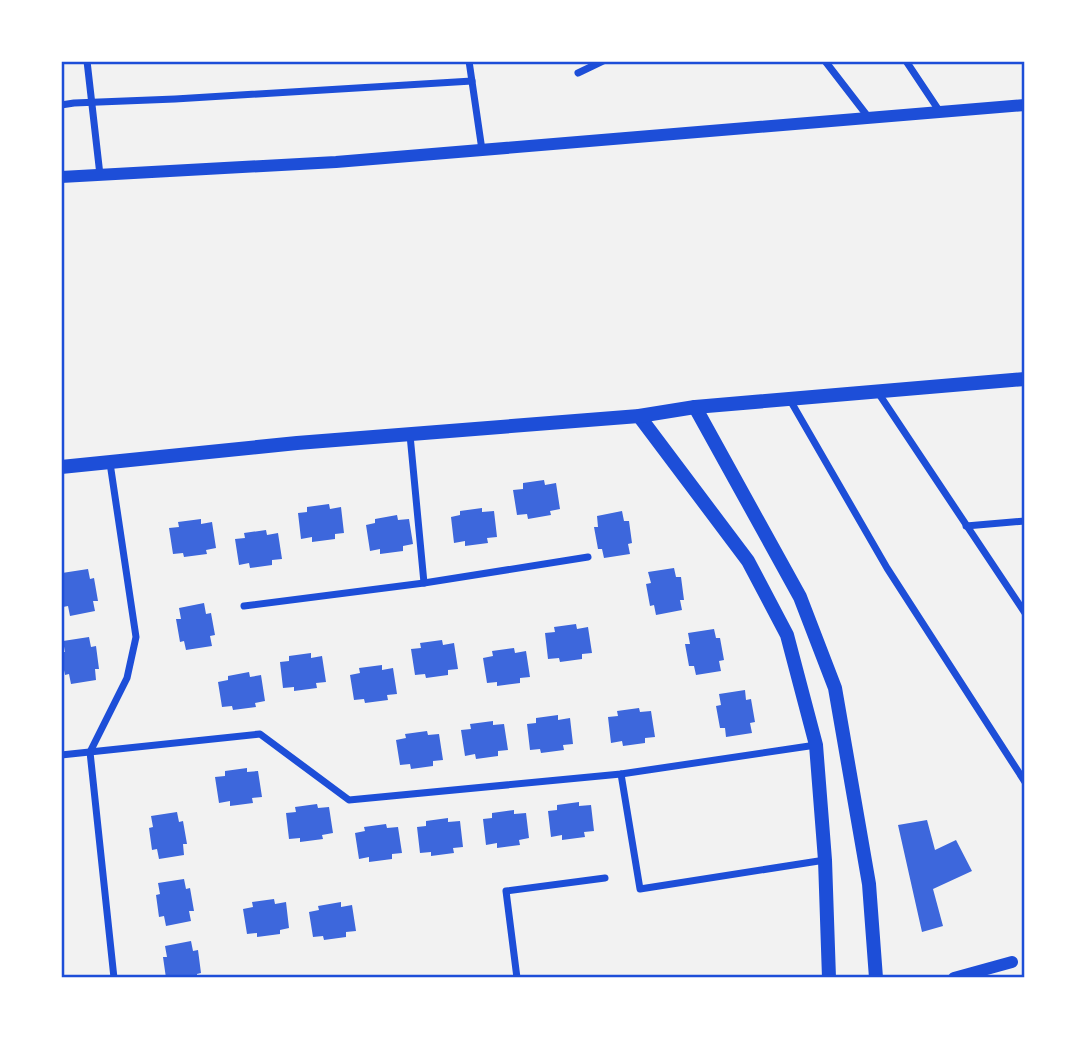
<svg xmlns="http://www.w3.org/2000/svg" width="1086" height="1039" font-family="Inter,sans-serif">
	<rect width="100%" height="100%" fill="#f2f2f2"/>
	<!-- building -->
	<g fill="#3d67dc">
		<path d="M544,480L545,485L556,483L560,509L550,511L551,515L528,519L527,514L517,515L513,490L523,489V483Z"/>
		<path d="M329,504L330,509L341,507L344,533L335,534V539L312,542V537L301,539L298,513L307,512V507Z"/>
		<path d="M482,508V512L494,511L497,537L487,538L488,543L465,546V541L454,543L451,517L460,515V511Z"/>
		<path d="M622,511L624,521H629L632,543L628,544L630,554L604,558L602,549H598L594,527H598L597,516Z"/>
		<path d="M397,515L398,520L409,519L413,544L403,546V551L380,554V549L370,551L366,525L375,523V519Z"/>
		<path d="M201,519V524L212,522L216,548L206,550L207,554L184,557L183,553L173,554L169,528L179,527L178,522Z"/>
		<path d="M266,530L267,535L278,533L282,559L272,560V565L250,568L249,563L239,565L235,539L245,538L244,533Z"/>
		<path d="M674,568L676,577H681L684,600H680L682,610L656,615L654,605L650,606L646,584L651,583L648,572Z"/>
		<path d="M88,569L90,579L94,578L98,601H93L95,611L70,616L68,606L63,607L61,595V585L64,584L62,573Z"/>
		<path d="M204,603L206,614L211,613L215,635L210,636L212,646L186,650L184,641L180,642L176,619H181L179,608Z"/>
		<path d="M576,624L577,629L588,627L592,653L582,654V659L560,662L559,658L548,659L545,633L555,632L554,627Z"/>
		<path d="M714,629L716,638H720L724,660L719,661L721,671L696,675L694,666H689L685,644H690L688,633Z"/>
		<path d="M89,637L91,647L96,646L99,669H95L96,680L71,684L69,674L65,675L61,655V652H65L63,641Z"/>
		<path d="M442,640L443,645L454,643L458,669L448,670V675L426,678L425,674L415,675L411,649L421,648L420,643Z"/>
		<path d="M514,648L515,653L526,651L530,677L520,678V683L497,686V682L487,683L483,658L493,656L492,651Z"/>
		<path d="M311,653V658L322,656L326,682L316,683L317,688L294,691V687L283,688L280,662L289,661V656Z"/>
		<path d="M382,665V670L393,668L397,694L387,695L388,700L365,703L364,699L354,700L350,675L360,673L359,668Z"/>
		<path d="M249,672L250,677L261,675L265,701L255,703L256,707L233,710L232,706L222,707L218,682L228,680V676Z"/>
		<path d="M745,690L746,700L751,699L755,722L750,723L752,733L726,737L725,728H720L716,706L721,705L719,694Z"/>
		<path d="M639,708L640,712L651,711L655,737L645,738V743L623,746L622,741L611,743L608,717L618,716L617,711Z"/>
		<path d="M558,715V720L570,718L573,744L563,745L564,750L541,753L540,749L530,750L527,724L536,723V718Z"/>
		<path d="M493,721V725L504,724L508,750L498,751V756L476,759L475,754L465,756L461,730L471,729L470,724Z"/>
		<path d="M427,731L428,735L439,734L443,760L433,761V766L411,769L410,764L400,765L396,740L406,738L405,734Z"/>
		<path d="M247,768V772L258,771L262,797L252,798L253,803L230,806V801L219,803L215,777L225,776V771Z"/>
		<path d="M579,802V806L591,805L594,831L584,832L585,837L562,840V835L551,837L548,811L557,810V805Z"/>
		<path d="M317,804L318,808L329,807L333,833L322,835L323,839L300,842V838L289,839L286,813L296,812L295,807Z"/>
		<path d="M514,810V814L526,813L529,838L519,840L520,845L497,848V843L486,845L483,819L492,818V813Z"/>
		<path d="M177,812L179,822L183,821L187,844H183L184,855L159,859L157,849L152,850L149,828L153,827L151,816Z"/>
		<path d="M448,818V822L460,821L463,847L453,848L454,853L431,856V852L420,853L417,827L426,826V821Z"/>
		<path d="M927,820L935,850L956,840L972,871L933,889L943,926L922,932L898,825Z"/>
		<path d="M386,824L387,828L398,827L402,853L392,854V859L369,862V857L359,859L355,833L365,831L364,827Z"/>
		<path d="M184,879L186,889L190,888L194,911H189L191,921L166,926L164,916L159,917L156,895L160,894L158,883Z"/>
		<path d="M274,899L275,904L286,902L289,928L280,930V934L257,937V933L247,934L243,909L253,907L252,902Z"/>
		<path d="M341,902V907L352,905L356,931L346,932V937L324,940L323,936L313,937L309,912L319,910L318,906Z"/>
		<path d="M191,941L193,951L198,950L201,973L197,974V978H166L163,957H167L165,946Z"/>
	</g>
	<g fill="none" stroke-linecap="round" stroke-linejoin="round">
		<!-- minor -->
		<g stroke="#1d4ed8" stroke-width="7">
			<path d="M87,61L100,175"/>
			<path d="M469,61L482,150"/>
			<path d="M825,61L869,118"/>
			<path d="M906,61L940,112"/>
			<path d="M578,73L603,61"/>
			<path d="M61,105L74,103L175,99L472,81"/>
			<path d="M877,391L1025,613"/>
			<path d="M790,400L887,568L1025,782"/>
			<path d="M410,435L424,583"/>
			<path d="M110,463L136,637L127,678L90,752L114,978"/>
			<path d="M966,526L1025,521"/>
			<path d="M244,606L424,583L588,557"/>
			<path d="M61,755L260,734L349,800L621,774L816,745"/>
			<path d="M621,774L640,889L825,860"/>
			<path d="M517,978L506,891L605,878"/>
		</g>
		<!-- tertiary -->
		<g stroke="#1d4ed8" stroke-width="12">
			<path d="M61,177L336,162L1025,105"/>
			<path d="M954,978L1012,962"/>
		</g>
		<!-- secondary -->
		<g stroke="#1d4ed8" stroke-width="14">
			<path d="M695,407L800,597L835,688L869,884L876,978"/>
			<path d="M639,416L748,561L787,635L816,745L825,860L829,978"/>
			<path d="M61,467L297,443L639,416L695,407L1025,379"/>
		</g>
	</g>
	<!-- border -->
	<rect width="1086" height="1039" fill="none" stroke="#ffffff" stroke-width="126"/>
	<rect x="63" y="63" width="960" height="913" fill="none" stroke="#1d4ed8" stroke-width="2.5"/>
</svg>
